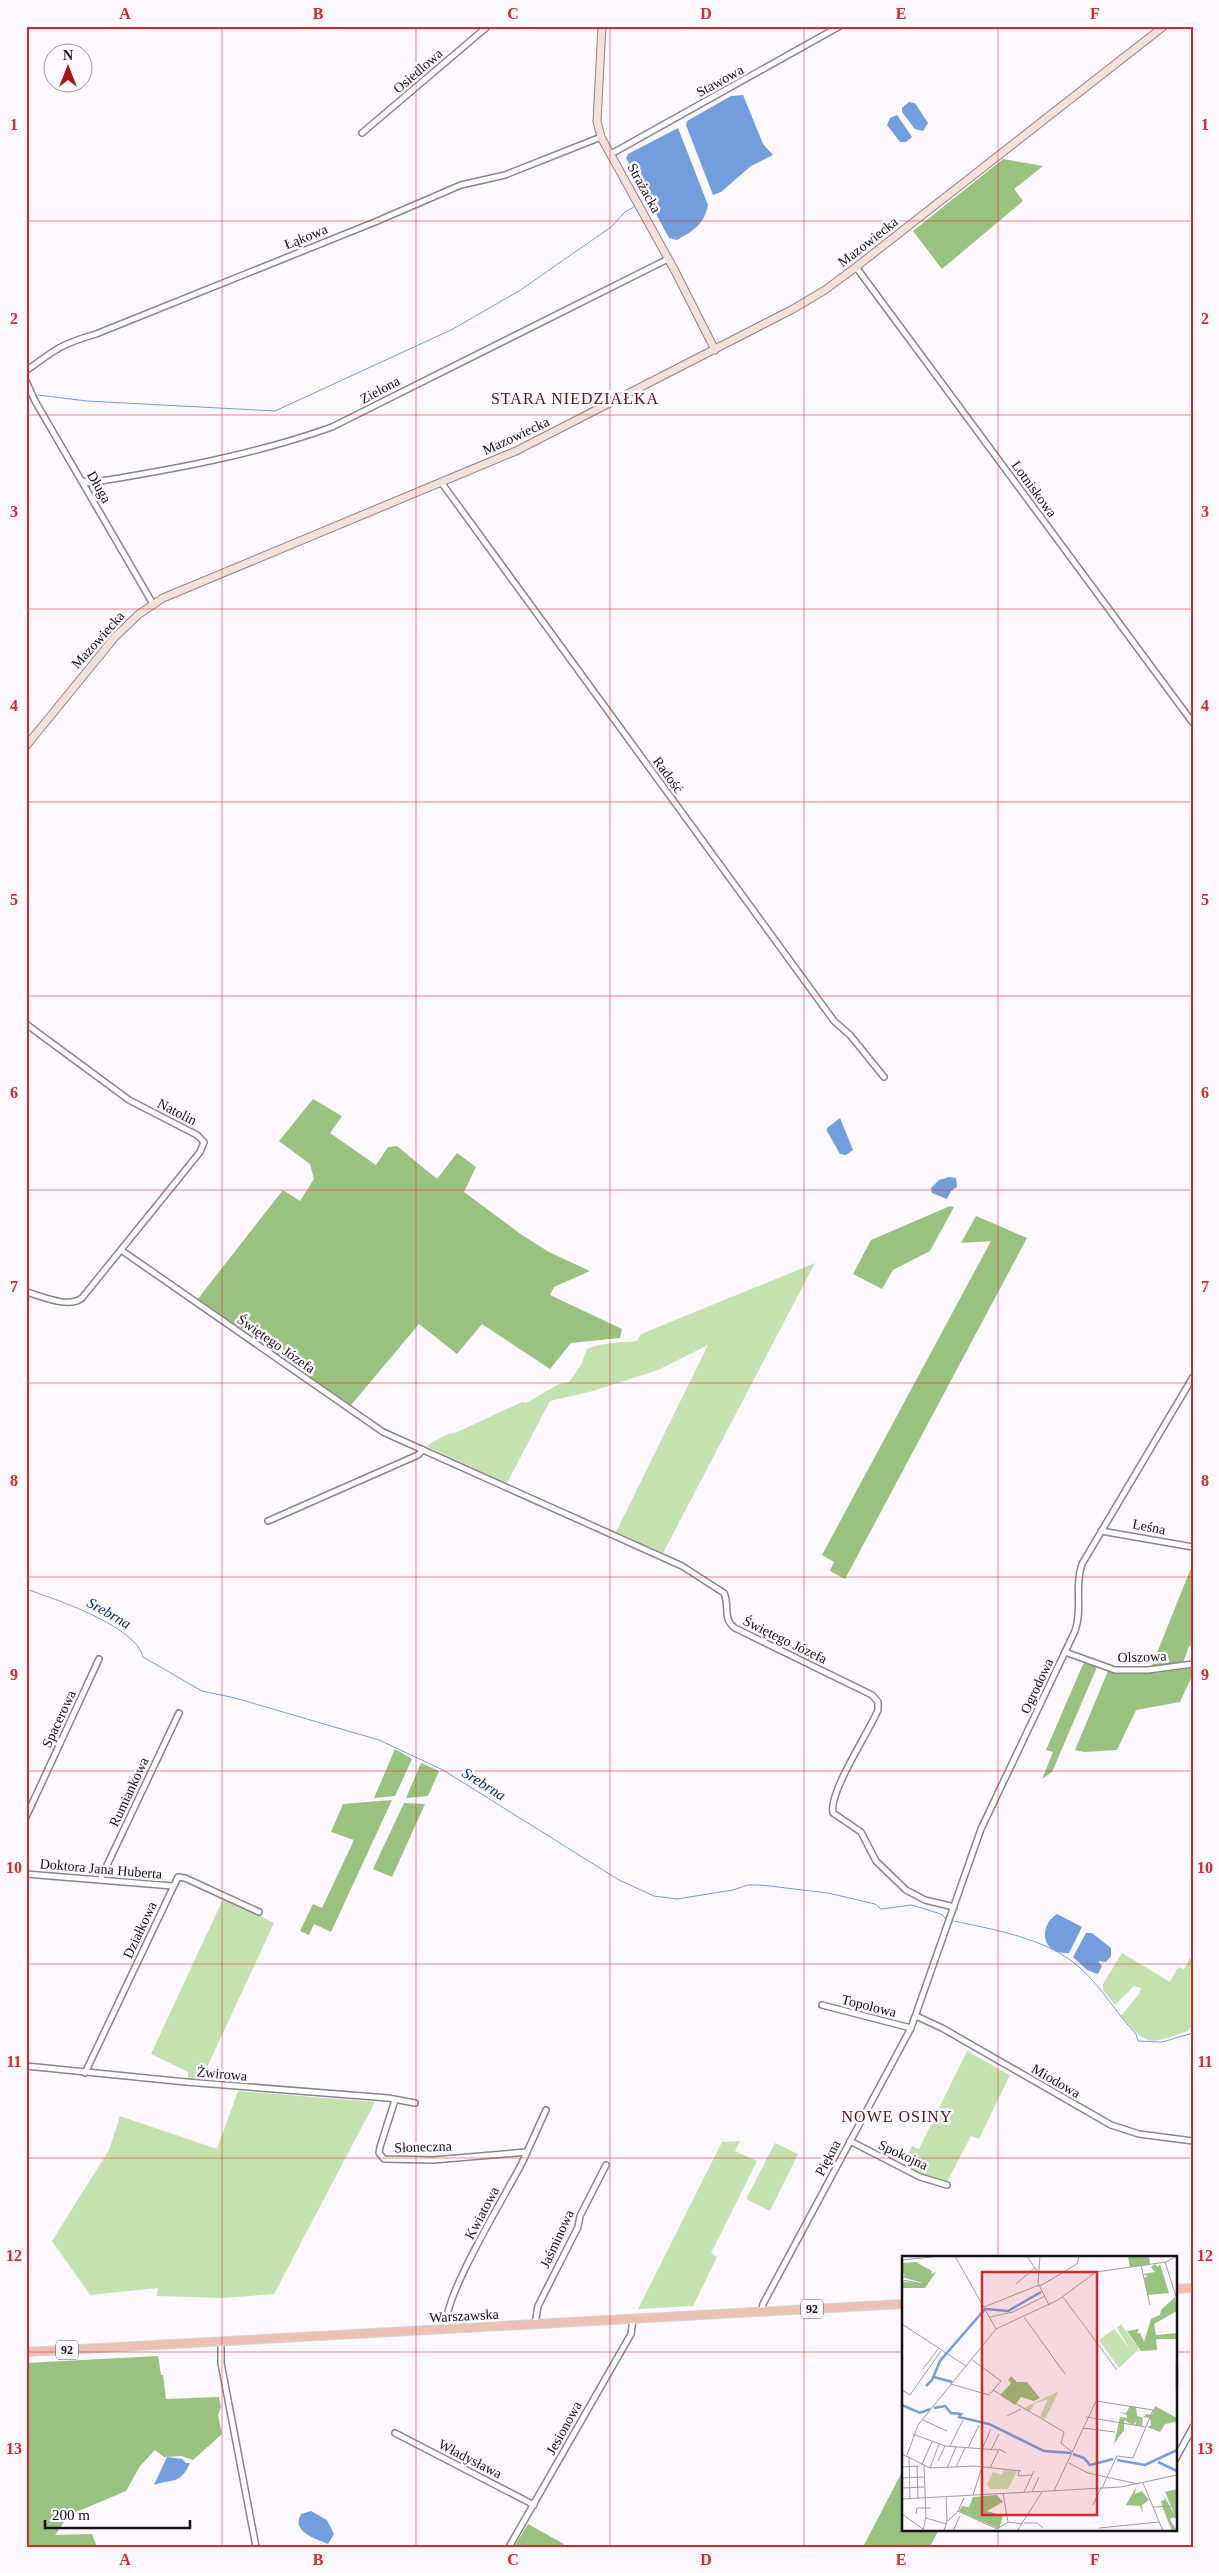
<svg xmlns="http://www.w3.org/2000/svg" width="1219" height="2573" font-family="Georgia,serif">
	<rect width="100%" height="100%" fill="#fdf7ff"/>
	<!-- green -->
	<g fill="#c3e2b0">
		<path d="M815,1263L663,1553L616,1532L708,1345L658,1370L593,1391L550,1401L507,1483L426,1446L448,1434L455,1433L522,1402L526,1403L559,1384L569,1382L581,1365L587,1349C602,1342 620,1343 637,1341L641,1334Z"/>
		<path d="M224,1897L274,1923L202,2078L188,2079V2072L151,2054Z"/>
		<path d="M1122,1953L1170,1982L1178,1967L1184,1969L1190,1958L1193,1959V2023L1188,2031C1148,2044 1149,2048 1121,2016L1139,1994L1141,1988L1134,1986L1115,2005L1103,1990V1984Z"/>
		<path d="M967,2051L1010,2075L979,2139L971,2136L947,2182L925,2177L902,2167L912,2146L919,2149Z"/>
		<path d="M238,2091L375,2102L274,2294L222,2298L157,2296L158,2288L90,2295L52,2241L109,2150L120,2116L217,2149Z"/>
		<path d="M740,2141L735,2151L757,2161L711,2253L717,2257L693,2306L638,2309L722,2142Z"/>
		<path d="M775,2143L798,2154L770,2211L746,2199Z"/>
	</g>
	<!-- forest -->
	<g fill="#98c27d">
		<path d="M1003,159L1043,166L1014,189L1023,201L942,269L913,231Z"/>
		<path d="M313,1099L342,1116L330,1133L376,1165L388,1147L397,1146L437,1179L457,1153L476,1167L464,1192L522,1235L549,1252L590,1271L554,1287L550,1295L622,1329L620,1338L571,1343L550,1369L482,1324L457,1354L419,1324L351,1405L197,1300L283,1190L300,1201L314,1179L310,1164L279,1141Z"/>
		<path d="M950,1206L954,1207L930,1251L893,1270L882,1289L853,1274L871,1240Z"/>
		<path d="M976,1216L1027,1238L845,1579L830,1571L834,1562L822,1555L991,1241L961,1243Z"/>
		<path d="M1193,1563V1645L1189,1646L1183,1663L1151,1668Z"/>
		<path d="M1084,1662L1097,1667L1052,1772L1042,1779L1053,1752L1046,1750Z"/>
		<path d="M1193,1668V1674L1180,1702L1136,1710L1117,1750L1084,1752L1075,1750L1108,1671L1154,1673Z"/>
		<path d="M395,1749L412,1759L395,1796L374,1798Z"/>
		<path d="M421,1763L439,1771L428,1796L406,1798Z"/>
		<path d="M392,1800L331,1932L314,1924L309,1935L300,1931L313,1904L322,1908L354,1840L331,1832L343,1804Z"/>
		<path d="M404,1803L425,1804L392,1877L373,1869Z"/>
		<path d="M158,2356L161,2375H163L166,2399L219,2397L221,2407L218,2415L222,2434L193,2460L181,2456L164,2457L155,2450L140,2466L126,2491L69,2515L55,2535L92,2534L97,2547H26V2363Z"/>
		<path d="M903,2470V2529H939L930,2547H863Z"/>
		<path d="M528,2524L564,2544L562,2547H514Z"/>
	</g>
	<!-- water -->
	<g fill="#729edd">
		<path d="M743,95L763,144L773,155L751,166L721,192L713,195L686,125L687,121L731,96Z"/>
		<path d="M909,102L915,103L928,123L923,131L915,129L902,112V108Z"/>
		<path d="M897,115L912,137L906,142H900L887,125L890,118Z"/>
		<path d="M678,128L708,205C704,225 694,230 677,240L669,238L626,158L628,154Z"/>
		<path d="M840,1118L853,1150L846,1155L840,1154L827,1131V1128Z"/>
		<path d="M949,1177L956,1178L957,1187L951,1191L947,1199L932,1193L931,1188L939,1180Z"/>
		<path d="M1057,1914L1082,1927L1069,1953C1042,1955 1037,1927 1057,1914Z"/>
		<path d="M1086,1933H1092L1111,1948V1956L1106,1962L1098,1961L1102,1966L1098,1974L1087,1970L1073,1957Z"/>
		<path d="M167,2457L182,2459L186,2463H190C180,2485 174,2478 154,2485Z"/>
		<path d="M311,2511L327,2520L334,2534L328,2544C315,2538 291,2532 301,2514Z"/>
	</g>
	<g fill="none" stroke-linecap="round" stroke-linejoin="round">
		<!-- stream -->
		<g stroke="#729edd" stroke-width="1">
			<path d="M641,202L647,197"/>
			<path d="M38,395L87,401L275,411L453,329L519,291L611,227L625,212L634,207"/>
			<path d="M26,401L29,399"/>
			<path d="M26,1589C55,1599 136,1626 143,1657L202,1691L235,1698L379,1740L443,1770L619,1880L654,1896L677,1899L733,1890L748,1885H761L828,1893L875,1904L881,1909L912,1905L941,1914L946,1919"/>
			<path d="M954,1921C995,1930 1046,1938 1079,1967C1101,1986 1116,2013 1136,2034L1138,2041L1162,2042L1193,2033"/>
		</g>
		<!-- street casing -->
		<g stroke="#8b848d" stroke-width="8">
			<g id="street">
				<path d="M362,133L488,26"/>
				<path d="M611,154L840,26"/>
				<path d="M856,267L1193,723"/>
				<path d="M26,371C54,350 61,344 96,334L375,222L461,185L505,175L601,137"/>
				<path d="M26,381L35,401L153,604"/>
				<path d="M83,481L89,483C170,470 254,455 332,427L668,259"/>
				<path d="M441,482L834,1021L850,1035L884,1077"/>
				<path d="M26,1024L129,1100L197,1135L204,1142L200,1152L82,1298C68,1309 42,1296 26,1292"/>
				<path d="M121,1250L383,1432L682,1566L724,1593C730,1606 722,1619 735,1628L872,1695L878,1702V1710C869,1732 828,1793 833,1813L861,1832L876,1861L906,1890L925,1900L954,1907"/>
				<path d="M268,1521L418,1455L423,1450"/>
				<path d="M1101,1531L1193,1547"/>
				<path d="M1065,1652L1115,1670H1148L1193,1664"/>
				<path d="M26,1817L99,1659"/>
				<path d="M26,1874L173,1886"/>
				<path d="M100,1880L179,1713"/>
				<path d="M822,2005L911,2028"/>
				<path d="M916,2016L942,2028L1111,2125L1139,2134L1193,2141"/>
				<path d="M26,2066L186,2082L388,2098L415,2103"/>
				<path d="M85,2073L178,1877L185,1878L259,1912"/>
				<path d="M395,2100L380,2147L379,2153L384,2159L433,2160L527,2152"/>
				<path d="M850,2141L920,2177L947,2185"/>
				<path d="M761,2312L763,2304L911,2028L981,1829L1075,1631C1083,1609 1074,1586 1082,1564L1193,1377"/>
				<path d="M535,2324L538,2306L578,2227L580,2216L606,2165"/>
				<path d="M447,2329C438,2304 508,2191 522,2163C530,2145 538,2128 546,2110"/>
				<path d="M221,2341V2363L256,2547"/>
				<path d="M395,2433L534,2505"/>
				<path d="M1175,2460L1193,2427"/>
				<path d="M509,2547L631,2334L633,2319"/>
			</g>
		</g>
		<!-- secondary casing -->
		<g stroke="#8b848d" stroke-width="9">
			<g id="secondary">
				<path d="M602,26L597,121L601,137L675,271L715,350"/>
				<path d="M26,746L115,637L139,614L163,598L516,451L793,309L825,290L856,267L1164,26"/>
			</g>
		</g>
		<!-- primary casing -->
		<g stroke="#d5d4d5" stroke-width="10">
			<g id="primary">
				<path d="M1175,2289L1193,2288"/>
				<path d="M26,2352L903,2304"/>
			</g>
		</g>
		<!-- street -->
		<use href="#street" stroke="#fff" stroke-width="5"/>
		<!-- secondary -->
		<use href="#secondary" stroke="#f6e0da" stroke-width="7"/>
		<!-- primary -->
		<use href="#primary" stroke="#ecc1b4" stroke-width="8"/>
	</g>
	<!-- grid -->
	<path fill="none" stroke="#d62828" stroke-width="1" stroke-opacity="0.55" d="M222,26V2547M416,26V2547M610,26V2547M804,26V2547M998,26V2257M26,221H1193M26,415H1193M26,609H1193M26,802H1193M26,996H1193M26,1190H1193M26,1383H1193M26,1577H1193M26,1771H1193M26,1964H1193M26,2158H1193M26,2352H903M1175,2352H1193M998,2529V2547"/>
	<g text-anchor="middle" dominant-baseline="central" stroke-width="5" stroke-linejoin="round" paint-order="stroke">
		<!-- shield labels -->
		<g fill="#fdf7ff" stroke="#5a575b" stroke-width="1">
			<rect x="801" y="2299.5" width="22" height="19" rx="4"/>
			<rect x="56" y="2340.5" width="22" height="19" rx="4"/>
		</g>
		<g font-size="12" font-weight="bold" fill="#141215">
			<text x="812" y="2309">92</text>
			<text x="67" y="2350">92</text>
		</g>
		<!-- street labels -->
		<g font-size="14" fill="#141215" stroke="#fdf7ff">
			<text transform="translate(418 71) rotate(-41)">Osiedlowa</text>
			<text transform="translate(720 81) rotate(-29)">Stawowa</text>
			<text transform="translate(644 188) rotate(61)">Strażacka</text>
			<text transform="translate(306 237) rotate(-22)">Łąkowa</text>
			<text transform="translate(868 242) rotate(-38)">Mazowiecka</text>
			<text transform="translate(380 390) rotate(-28)">Zielona</text>
			<text transform="translate(516 436) rotate(-25)">Mazowiecka</text>
			<text transform="translate(99 487) rotate(60)">Długa</text>
			<text transform="translate(1034 489) rotate(54)">Lotniskowa</text>
			<text transform="translate(98 640) rotate(-48)">Mazowiecka</text>
			<text transform="translate(668 775) rotate(54)">Radość</text>
			<text transform="translate(177 1112) rotate(27)">Natolin</text>
			<text transform="translate(276 1344) rotate(35)">Świętego Józefa</text>
			<text transform="translate(1149 1527) rotate(11)">Leśna</text>
			<text transform="translate(785 1640) rotate(26)">Świętego Józefa</text>
			<text transform="translate(1142 1657) rotate(-2)">Olszowa</text>
			<text transform="translate(1037 1686) rotate(-65)">Ogrodowa</text>
			<text transform="translate(59 1719) rotate(-65)">Spacerowa</text>
			<text transform="translate(129 1792) rotate(-65)">Rumiankowa</text>
			<text transform="translate(101 1869) rotate(5)">Doktora Jana Huberta</text>
			<text transform="translate(140 1930) rotate(-65)">Działkowa</text>
			<text transform="translate(869 2006) rotate(14)">Topolowa</text>
			<text transform="translate(222 2074) rotate(5)">Żwirowa</text>
			<text transform="translate(1056 2081) rotate(30)">Miodowa</text>
			<text transform="translate(423 2147) rotate(-2)">Słoneczna</text>
			<text transform="translate(903 2155) rotate(25)">Spokojna</text>
			<text transform="translate(828 2158) rotate(-62)">Piękna</text>
			<text transform="translate(482 2213) rotate(-62)">Kwiatowa</text>
			<text transform="translate(557 2239) rotate(-65)">Jaśminowa</text>
			<text transform="translate(464 2316) rotate(-3)">Warszawska</text>
			<text transform="translate(564 2428) rotate(-61)">Jesionowa</text>
			<text transform="translate(470 2459) rotate(27)">Władysława</text>
		</g>
		<!-- water labels -->
		<g font-size="15" font-style="italic" fill="#053169" stroke="#fdf7ff">
			<text transform="translate(109 1613) rotate(30)">Srebrna</text>
			<text transform="translate(484 1784) rotate(32)">Srebrna</text>
		</g>
		<!-- quarter labels -->
		<g font-size="16" letter-spacing="1" fill="#5a1611" stroke="#fdf7ff">
			<text x="575" y="398">STARA NIEDZIAŁKA</text>
			<text x="897" y="2116">NOWE OSINY</text>
		</g>
	</g>
	<!-- overview -->
	<g transform="translate(902 2256)">
		<rect width="275" height="275" fill="#fdf7ff"/>
		<path d="M219,68L237,93L217,112L197,84L212,73L228,93L215,72ZM157,135L143,163L138,161L146,143L132,148L128,156L120,153ZM102,214L115,215L106,233H88L85,228L91,216L100,219Z" fill="#c3e2b0"/>
		<path d="M226,0H247L248,8L228,11ZM14,6L30,15L29,18L34,16L23,32H0L1,26L21,27L0,21L3,19L0,17V7ZM253,8L256,11L258,8L267,37L246,39L242,22L246,20L241,18L253,16L249,11ZM273,41L275,55L252,68L254,79L247,76L255,79L275,77V83H254L255,94L239,95L225,75L237,73L235,78L238,77L242,86L249,63L258,59L259,54ZM109,120L115,126H125L138,142L132,145L119,141L113,149L98,139L109,127L106,124ZM228,150L234,151L235,160L241,162L244,158L250,159L253,150L275,162V172L274,166L263,168L258,176L245,171L249,169L248,162L241,161L240,170L233,169L235,164L231,169L222,164V174L212,188L218,161L225,162V159L217,156L224,157ZM234,231L233,238L240,235L247,244L240,249L241,257L238,250L224,249ZM275,233V263L270,261L268,264L274,273L270,275L260,250L259,245L263,244L260,237L273,259L263,236ZM95,239L101,246L85,255L101,260L97,273L57,255L60,250L67,251L71,241Z" fill="#98c27d"/>
		<path fill="none" stroke="#729edd" stroke-width="2.5" d="M83,53L106,55L139,36M275,109V131M32,121L50,126M24,130L30,124L38,105L83,53M0,149L18,157L28,153M32,152L43,150L49,157L59,158L57,161L87,168L142,195L169,197M171,198L182,202L188,209L211,203M215,204L243,209L275,194M256,206L275,215"/>
		<path fill="none" stroke="#a09ba1" stroke-width="1" d="M53,0L94,73M125,0L137,18M138,0L136,27L147,49M0,4L39,0M263,6L275,43M239,9L248,49M0,24L17,27M114,28L133,12M138,30L175,8L177,0M161,41L215,114M82,51L137,29M88,61L111,56L143,40M122,61L163,118M0,68L64,110M21,113L36,93M49,128L87,139L99,125L69,103M0,134L8,139L39,95M91,134L162,176L159,187L170,196M105,160L119,153M184,161L244,171M21,164L45,175M181,172L213,176M11,178L43,190L96,194M48,190L61,164M66,192L77,169M80,193L89,173M89,194L97,178M0,198L28,212L72,210L119,215M5,199L16,169L94,73L156,44L194,16L264,6L275,0M7,201L8,243M36,205L43,190M167,207L186,217L236,228M20,208L30,186M15,210L16,242M0,211L17,210M54,211L63,192M28,212L37,188M45,212L54,191M88,212L97,193L104,197M117,215L116,220L130,219M0,222L22,221M241,227L261,275M0,232L22,231M152,235L194,145L251,154L231,202L215,200L200,232M122,236L132,215M130,236L137,221M101,237L106,266M71,239L80,211M0,243L219,231L275,219M191,249L199,232M251,251L269,250M56,255L95,273L106,266L121,268M0,258L22,274M14,258L15,252H29M24,262L44,268M46,265L56,255L62,242M122,267H135L141,272M197,272L257,266M21,275L24,260L22,209M42,275L45,265L44,240M51,275L58,260M115,275L140,236"/>
		<path fill="#d62828" fill-opacity="0.15" stroke="#d62828" stroke-width="2.5" d="M80,16H195V259H80Z"/>
		<rect width="275" height="275" fill="none" stroke="#141215" stroke-width="2.5"/>
	</g>
	<!-- border -->
	<rect width="1219" height="2573" fill="none" stroke="#fdf7ff" stroke-width="55"/>
	<!-- north arrow -->
	<g transform="translate(68 68)"><circle r="24" fill="#fdf7ff" stroke="#a09ba1"/>
	<path d="M0-4L9 19L0 12L-9 19Z" fill="#a81413"/>
	<text y="-8" font-size="14" font-weight="bold" text-anchor="middle" fill="#141215">N</text>
	</g>
	<!-- scale -->
	<path d="M45 2520v8h145v-8" fill="none" stroke="#141215" stroke-width="2.5"/>
	<text x="52" y="2520" font-size="15" fill="#141215" stroke="#fdf7ff" stroke-width="4" paint-order="stroke">200 m</text>
	<rect x="28" y="28" width="1164" height="2518" fill="none" stroke="#d62828" stroke-width="2"/>
	<g font-size="16" text-anchor="middle" font-weight="bold" fill="#d62828">
		<text x="125" y="19">A</text>
		<text x="318" y="19">B</text>
		<text x="513" y="19">C</text>
		<text x="706" y="19">D</text>
		<text x="901" y="19">E</text>
		<text x="1095" y="19">F</text>
		<text x="14" y="130">1</text>
		<text x="1205" y="130">1</text>
		<text x="14" y="324">2</text>
		<text x="1205" y="324">2</text>
		<text x="14" y="517">3</text>
		<text x="1205" y="517">3</text>
		<text x="14" y="711">4</text>
		<text x="1205" y="711">4</text>
		<text x="14" y="905">5</text>
		<text x="1205" y="905">5</text>
		<text x="14" y="1098">6</text>
		<text x="1205" y="1098">6</text>
		<text x="14" y="1292">7</text>
		<text x="1205" y="1292">7</text>
		<text x="14" y="1486">8</text>
		<text x="1205" y="1486">8</text>
		<text x="14" y="1680">9</text>
		<text x="1205" y="1680">9</text>
		<text x="14" y="1873">10</text>
		<text x="1205" y="1873">10</text>
		<text x="14" y="2067">11</text>
		<text x="1205" y="2067">11</text>
		<text x="14" y="2261">12</text>
		<text x="1205" y="2261">12</text>
		<text x="14" y="2454">13</text>
		<text x="1205" y="2454">13</text>
		<text x="125" y="2565">A</text>
		<text x="318" y="2565">B</text>
		<text x="513" y="2565">C</text>
		<text x="706" y="2565">D</text>
		<text x="901" y="2565">E</text>
		<text x="1095" y="2565">F</text>
	</g>
</svg>
